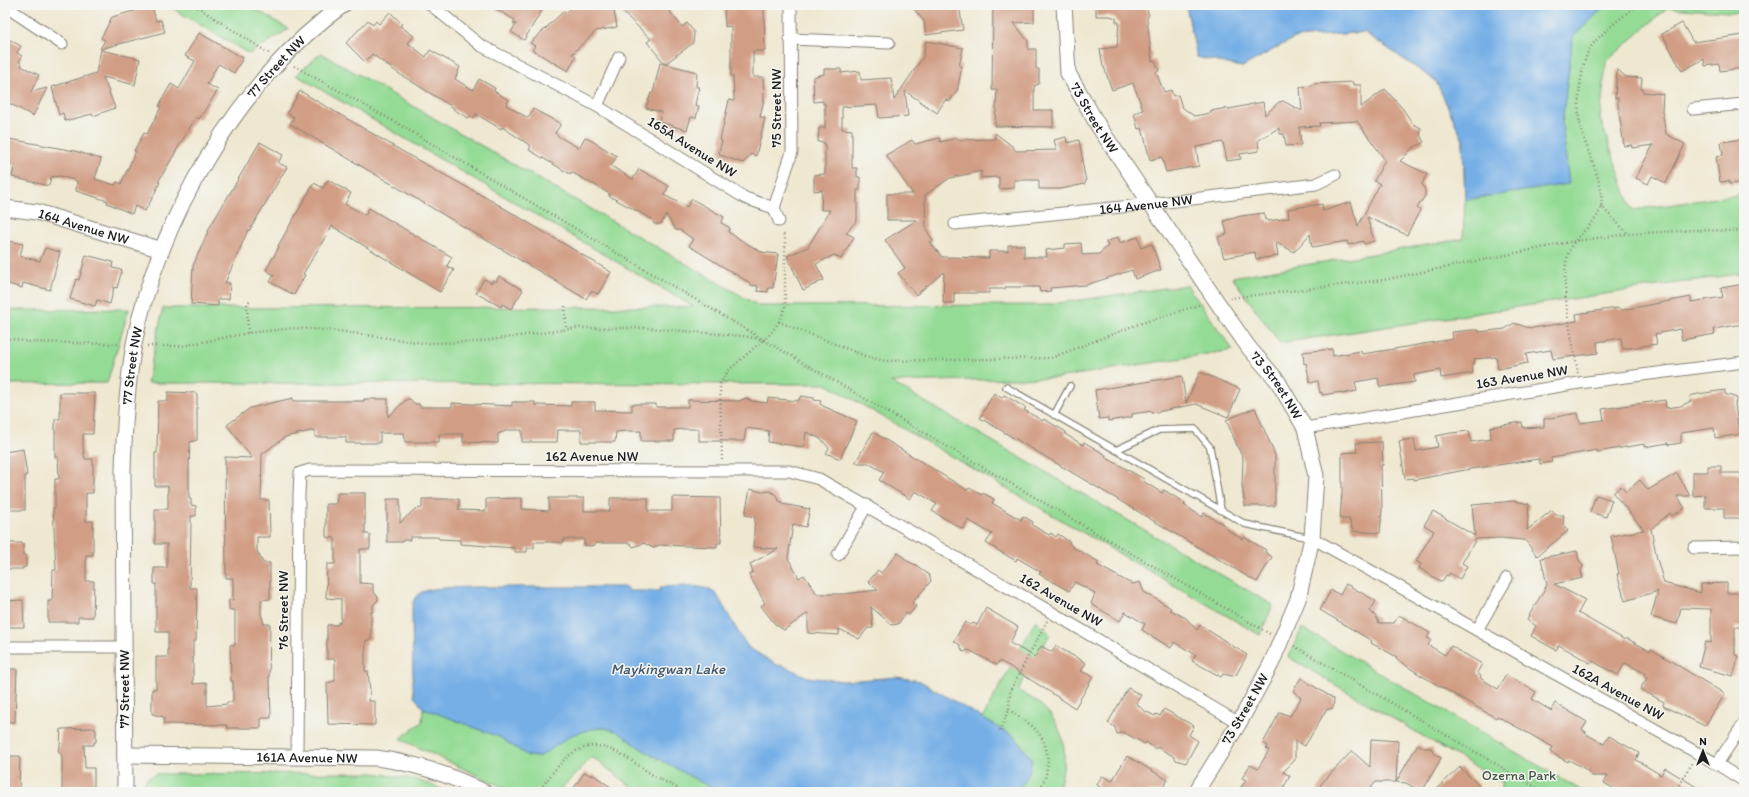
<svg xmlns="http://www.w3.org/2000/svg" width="1749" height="797" font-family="Itim,sans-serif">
	<rect width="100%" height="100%" fill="#f6f6f2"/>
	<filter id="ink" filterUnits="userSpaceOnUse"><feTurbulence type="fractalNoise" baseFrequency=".025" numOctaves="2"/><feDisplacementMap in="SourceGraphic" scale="8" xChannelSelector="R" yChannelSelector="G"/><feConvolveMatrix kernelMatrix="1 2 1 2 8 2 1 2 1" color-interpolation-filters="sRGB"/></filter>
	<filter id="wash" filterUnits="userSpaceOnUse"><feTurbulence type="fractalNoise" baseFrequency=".012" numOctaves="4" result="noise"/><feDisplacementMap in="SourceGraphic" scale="16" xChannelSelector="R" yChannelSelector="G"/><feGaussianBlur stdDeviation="0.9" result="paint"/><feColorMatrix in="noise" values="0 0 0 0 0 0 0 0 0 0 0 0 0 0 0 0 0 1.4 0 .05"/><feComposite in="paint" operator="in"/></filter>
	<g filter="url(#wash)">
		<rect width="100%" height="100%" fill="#efe8d1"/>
		<!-- green -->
		<g fill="#94db95" stroke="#587c58">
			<path d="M167,5H248L289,29L249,54Z"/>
			<path d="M1186,5H1744V13L1667,8L1606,62L1600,119L1632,210L1744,194V273L1280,343L1232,277L1463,239L1465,200L1463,140L1436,81L1364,32L1294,38L1242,67L1197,57Z"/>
			<path d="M321,53L759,306L1044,305L1187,285L1233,350L1056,378L891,382L1273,605L1260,635L826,384L147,383L163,308L694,307L296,75Z"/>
			<path d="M129,309L107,383L5,384V310Z"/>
			<path d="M1036,620L1050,634L1018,690C1027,696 1039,702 1046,710C1070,736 1066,761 1058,792H639L592,757L558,792H513L400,739L422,722L423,708L526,730L595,715L985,777L982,719Z"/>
			<path d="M1302,628L1584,792H1500L1503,783L1288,657Z"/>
			<path d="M372,773L414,779L450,792H142L146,779L156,774Z"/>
		</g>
		<!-- water -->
		<g fill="#76afe6" stroke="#496681">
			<path d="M1186,5H1606L1573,37L1562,123L1569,184L1465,200L1463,140L1436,81L1364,32L1294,38L1242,67L1197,57Z"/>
			<path d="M476,587H627L628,591H660V587C678,587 704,582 717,595L741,637L749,648L779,666L781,665L808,677L825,679L845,681L897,677L920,681L1016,738L1032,760C1029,774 1026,785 1013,792H727L702,783L643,750L618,732L605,728L591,729L572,735L542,755L537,757L528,756L499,737L423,708L414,696L413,687L412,608C413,602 414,597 419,594C428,586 463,588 476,587Z"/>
		</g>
		<g id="blocks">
			<!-- building -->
			<g fill="#d19d84">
				<path d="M489,5H545L524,40L511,32L516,24L513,23L515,20Z"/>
				<path d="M575,5H613L617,27L596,31L572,54L576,56L568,71L532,50L535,46L530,43L564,11L566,13Z"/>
				<path d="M615,5H665L682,27L687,23L694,32L693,43L665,64L697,72L696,87H699L695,105L699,106L696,118L691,117L687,130L659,122L661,112L646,108L651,93H653L660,63L665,64L647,42L651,39Z"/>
				<path d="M724,5H755V9H764L765,51H753V77H763L764,99L760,117L765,118L756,156L751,154L743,163L720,155L719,151L722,141L720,140L729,100L734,101L733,76H731V26L725,27Z"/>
				<path d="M910,5H959L963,30L926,35L924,21Z"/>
				<path d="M1096,5H1144L1149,14L1147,19L1152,61L1155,60L1159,71L1156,72L1164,92L1171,90L1173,96L1178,95L1182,107L1194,116L1211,113L1210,111L1228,108L1229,109L1263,102L1265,115L1279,102L1283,101L1302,111L1300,87L1312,86V84L1353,82V85H1361V107L1385,89L1403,109L1413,124L1421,128L1420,135L1424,142L1413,148L1400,161L1427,174L1422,184L1425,190V196L1417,208L1420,210L1407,235L1367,217L1374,241L1364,244L1363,241L1348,245L1347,241L1312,247L1310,234L1294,252L1276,242L1278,256L1256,259L1255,252L1224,258L1218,237L1227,234L1224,221L1241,216L1264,213L1265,220L1267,219L1268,221L1289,218L1288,209L1322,204L1323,211L1351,202L1358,226L1380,184L1374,181L1385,160L1357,121L1319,123L1320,126L1299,127L1301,145L1286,146L1284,134H1280L1279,128L1258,140L1259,151L1240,154L1241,159L1227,161L1223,142L1196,147L1199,166L1166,172L1162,157L1150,160L1142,128L1138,129L1134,113L1143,110L1133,83L1112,90L1104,67H1103L1100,49L1117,47L1119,22H1116V18L1110,16H1096Z"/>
				<path d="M152,6L156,21L161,20L165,32L100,49L105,40L101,38L112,17Z"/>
				<path d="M993,6H1034V22L1014,23L1028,41V49H1036V69H1039V84L1034,86V110H1053V127L995,126L997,90H992Z"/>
				<path d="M390,12L402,24L400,26L414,36L408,43L426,57L430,50L460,67L455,79L473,90L479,79L495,88L494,91L509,100L506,105L528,118L533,109L561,124L555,133L561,138L579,148L585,137L617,156L611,166L633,179L639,169L669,186L664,195L687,207L692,199L724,217L721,223L730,228L728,232L761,252L778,254L773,288H768V292L757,291L758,286L750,285V283L689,246L693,239L680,230H676L666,215L661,224H654L652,219L609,196L610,194L591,183L571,172L570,174L529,150L531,146L502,127L501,129L476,114L474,118L470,116L468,118L453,109L454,108L398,73L372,54L365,62L346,43L368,20L373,25L376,21L379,24Z"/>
				<path d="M1682,23L1693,42L1744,35V68L1720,71L1719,64L1705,66L1704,59L1682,71L1662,34Z"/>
				<path d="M199,33L243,58L234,73L219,64L217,66L207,84L218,90L199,119L196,117L158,182H160L153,197L145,211L135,206L132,214L107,203L108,201L76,191L77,181L61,176L51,177L49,186L12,177L15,165L5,163L9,139L75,151L101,159L95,179L115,185L117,182L121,184L136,151H134L144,133L147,134L161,107L159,106L163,98L171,84L179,89L195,61L185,56Z"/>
				<path d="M5,37L21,46L17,53L22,56L19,62L22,64L21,66L39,75L31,92L47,88L33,116L5,101Z"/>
				<path d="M926,41L963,48L959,66H962L957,91L949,102L946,99L937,113L905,91L908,116L879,118L877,105L842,107V129L852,130V168H857V177H860V190H857V220L846,233L854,237L841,259L834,255L816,264L824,280L803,290L787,256L808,247L830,210H821L822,190L814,191V175L825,174V143L818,142L819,128H825V104H823V101L814,102L813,77L824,74V69H841V73L860,71L861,80L891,78L894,100L923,57Z"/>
				<path d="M101,50L140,59L135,85L103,77L115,108L93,116L92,114L65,121L63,113L59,115L52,87L96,73Z"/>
				<path d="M1617,69L1626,77L1642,78L1641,89H1643V92L1663,94L1662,111L1666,134L1685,144L1666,183L1652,176L1648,184L1636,178L1653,145L1632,148L1631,145L1624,146L1618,106V98H1615Z"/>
				<path d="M300,91L412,157L492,201L611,272L598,294L591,291L586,299L290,124L294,117L287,113Z"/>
				<path d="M995,133L1012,146L1016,151L1057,150L1054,140L1066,137L1067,143L1079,140L1083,161H1082L1086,181L1085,184L1061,189H1039V180H1014V188L999,189V177L981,178V171L950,178L925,195L926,229L933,241L930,242L942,257L989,258V251H1008V245H1024V257H1047L1046,250L1065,248V244L1081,243L1082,255L1099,254L1108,246L1106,242L1118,237L1120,243L1138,237L1141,248L1152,244L1161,270L1135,279L1132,270L1086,285L1050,288L1051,291L1040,292L1039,287H1005V289H989V293H954V303H943L944,272L916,295L898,273L905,268L885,240L917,220H887V194H913L886,155L912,140L915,144L940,138V142L957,138L958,140L995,139Z"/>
				<path d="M1744,139V182L1729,184V181L1720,182L1716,156L1723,155L1721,142Z"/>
				<path d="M260,142L283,155L278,163L287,167L249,231L248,230L225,283H230L229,299H218V306L191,304L193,266L210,227Z"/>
				<path d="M328,180L351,193L345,204L365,215L369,208L452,257L447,266L454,270L440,292L332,226L303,274L305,275L294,295L270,282L274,275L266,270L279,247L278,246L314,183L323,188Z"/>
				<path d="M5,240L23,244L20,256L40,261L45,248L60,252L50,290L23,283L22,288L5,283Z"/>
				<path d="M86,255L113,262L112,268L122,270L117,288L114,287L110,304L97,300L95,306L70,299L76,279L79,280Z"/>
				<path d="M499,276L523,290L511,309L502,304L501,307L476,293L484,279L492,283L493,280L496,282Z"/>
				<path d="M1744,284V314H1741L1743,324L1714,329L1715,334L1682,340L1680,329L1655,334L1657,344L1623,349L1621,338L1597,342L1598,353L1553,359L1551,350L1526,354L1528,363L1498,369L1496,357L1474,359L1475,363H1472L1473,373L1441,378L1440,370L1414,375L1415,382L1380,387L1378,378L1355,382L1357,391L1342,394V392L1322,395V392L1320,393L1318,381L1310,383L1306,363L1304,364L1303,352L1332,349L1333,356L1361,351L1362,354L1388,350L1453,339L1452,332L1472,330H1478L1479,332L1505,329L1514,323L1526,327L1533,328L1577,321L1576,314L1617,308L1622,310L1691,297V302L1723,297L1721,288Z"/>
				<path d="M1200,372L1240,389L1228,417L1196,404L1152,413V411L1132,414V417L1108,421V418L1099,419L1095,390L1182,376L1186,403Z"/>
				<path d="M1725,390V394L1737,398L1735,404L1738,425L1743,434L1715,438L1714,428L1681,433V443L1668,445V443L1644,447V444L1597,452V450L1551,458L1552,462L1540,464L1539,459L1470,469L1414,480V478L1405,479L1399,441L1414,439L1416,451L1438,447L1436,436L1451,433L1469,431L1471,442L1491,439L1490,427L1522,422L1523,428L1544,427V419L1578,413L1580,423L1604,420L1602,409L1665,400L1666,408L1681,406L1691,401L1690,396L1698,394Z"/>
				<path d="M168,392L196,393L197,394V440L190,442L189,468V499H191V505L196,506V516H191L190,588H197L196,641H193V684L207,683V706L227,704V702H233V681H231L230,645H235V610H229V600H233V578H226L225,457L252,458L227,425L250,408L293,398V401H364V399H388V417L407,399H410L415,404H419L420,407H452V403L512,406V402H535V405L571,406V402H595V410L632,411V404H656V407H688V400L739,401L746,398L751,401L767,403L768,398L798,401L801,396L814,398V400L821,401L820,404L823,406L857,421L840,459L826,453L829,448L821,439L806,432L804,447L768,442L769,431L746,428L744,441H699V429H683L674,430V441H641V431H625L616,432L615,442H581V430H558L557,442H522V430H508L498,434V443L463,442V434H439V442H405L404,433H380V443H346V437H315V430L285,437L262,454L261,500H269L270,537H257V551L263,563H270V599L261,600V614L264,624H270L269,682H270L271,718H261V728H227V725L164,724V717L152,714V689H156V657H168V632H156V584H154V568H167V544H155V509H168V486H155V453H157L158,401H168Z"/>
				<path d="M60,393H95L93,434H83V448L85,459H93V493H86V521H93V555H86V581H94L93,617H78V622H48V601H52L53,570H56L53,508H55V479H59L58,457H55V419H60Z"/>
				<path d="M994,393L1002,398L1004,395L1026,408L1024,410L1043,421L1044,419L1066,432L1065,434L1083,445L1084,442L1106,455L1105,457L1144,479L1143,481L1162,493L1164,490L1185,503L1184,505L1202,517L1204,513L1226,526L1225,528L1242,539L1244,537L1266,550L1265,552L1272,557L1257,582L980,418Z"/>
				<path d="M1255,408L1275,455V506H1245L1242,485L1243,459L1226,420Z"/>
				<path d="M873,432L967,490L969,488L982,495L983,493L994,499L992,503L1021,520L1023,516L1033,522L1032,525L1049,535L1051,533L1056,537L1058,534L1070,542L1069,543L1074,548L1099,562L1097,565L1128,582L1133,584L1140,582L1144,592L1171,608L1170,610L1186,618L1197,630L1200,625L1247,655L1236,675L1232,676L1223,674L1221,677L1205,668L1192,661L1196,655L1174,642L1171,648L1142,630L1145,624L1125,612L1120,621L1091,604L1095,593L1075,582L1069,591L1039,574L1041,572L1017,558L1016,561L986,543L992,534L968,520L963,529L932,511L937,504L915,491L910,499L879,480L884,472L868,463H855Z"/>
				<path d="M1382,442L1383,465H1381L1382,509L1380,533L1353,531L1349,519H1340L1342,492V453L1357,452L1356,443Z"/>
				<path d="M23,449L27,475H25V510H5V452Z"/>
				<path d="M1708,466H1721V473H1744V500H1742L1741,518H1724V508H1705V495L1693,496V472H1708Z"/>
				<path d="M1677,473L1690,496H1677L1685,508L1672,516L1670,513L1651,529L1657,559L1664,583L1701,593V584L1727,583V593H1744V627H1735V655L1739,656L1733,676L1699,667L1705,642L1711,643V609L1681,608L1677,624L1651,617L1658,591L1625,601L1617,574H1619L1611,536L1644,530L1613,493L1621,486L1626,492L1640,480L1648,490Z"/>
				<path d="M750,489L762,492L770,491L775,494L779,501L782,502V504L810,509L806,527L793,524L788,558L799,578L804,575L817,594H843L878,590L868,582L878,570L881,573L898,553L909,562L916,565L929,575L931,581L912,603L916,606L909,615L906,613L898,624L892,625L871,607L873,628H868L859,639L839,629V635L808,633V613L784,630L775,624L761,606L765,603L749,575L753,572L750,564L778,549L753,547L755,517L745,515Z"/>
				<path d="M338,493H365V534H370V549H360V583L373,584V591L378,597V600L373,605V612H371V640H366L365,655V671H368L370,690L369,701H375V725L328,724L327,683L335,681V659H327V625H338V622H341V599L326,598L327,564H335V538L326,537V504H336Z"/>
				<path d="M1596,495L1612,500L1606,517L1590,512Z"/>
				<path d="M672,497L720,498L721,543H717V547L659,545L653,548L644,543L633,547L630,543H595V545L590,546L584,545V539H564V542H534V548H527V552H515V548L460,544V540L439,539L438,537H410V540H403V542H387V499H400V523L415,509L422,508V499H459V510L486,511V499L522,498V509L549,511V498H584V511H610V498H648V511H672Z"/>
				<path d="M1514,501L1529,504L1527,530L1552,510L1556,515H1564L1563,524L1568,531L1537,556L1525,540L1501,538L1476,539L1462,563L1467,566L1460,579L1450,573L1448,576L1446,575L1442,582L1419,568L1421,564L1416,561L1434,531L1424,525L1433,511L1475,536L1472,505Z"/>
				<path d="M5,543H23V555H26V567H23V569H5Z"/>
				<path d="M1577,551L1579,560L1583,566L1581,571L1583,578L1554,584L1585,600L1578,613L1625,640L1626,638L1650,651L1651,649L1725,694L1705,726L1663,706L1664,702L1640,689L1647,678L1644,676L1645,673L1625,663L1618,675L1592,661L1590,663L1559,645L1556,650L1531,636L1536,626L1527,619L1547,585L1541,558Z"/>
				<path d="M1346,584L1376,601L1370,611L1376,617L1379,623H1394L1399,615L1430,633L1427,638L1431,640L1428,645L1445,655L1451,646L1482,664L1477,673L1481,676L1480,678L1498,689L1506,675L1536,692L1532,699L1551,711L1555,703L1587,722L1582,730L1585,731L1584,733L1604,744L1609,736L1639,753L1636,760L1661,775L1665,768L1705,792H1620L1604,783L1608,776H1592L1587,770L1569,760L1568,762L1550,752L1553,747L1497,716L1496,718L1422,676L1396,659L1397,657L1371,643L1372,641L1320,610L1331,590L1340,595Z"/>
				<path d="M23,600L24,627H5V601Z"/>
				<path d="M986,608L1018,627L1010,643L1035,657L1041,646L1052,652L1056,646L1086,663L1081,671L1093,677L1075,708L1009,666L999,661L997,665L969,650L963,652L960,645L954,641L965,622L971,625L973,623L977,625Z"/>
				<path d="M5,669H17L15,722H5Z"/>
				<path d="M1301,678L1334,699L1333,708L1326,710L1305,746L1295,741V760L1283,772L1290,776L1281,792H1238L1246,780L1242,778L1250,765L1258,769L1269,750L1266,749L1268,746L1263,743L1280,712L1290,716L1301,698L1293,691Z"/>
				<path d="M1128,688L1141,695L1136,703L1143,710L1155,716L1156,714L1160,716L1164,709L1194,726L1189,735L1198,741L1186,763L1176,760L1173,756L1157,747L1156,749L1146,742L1145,744L1123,732L1117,734L1115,727L1108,723Z"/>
				<path d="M93,728L96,730V742H94V745H84L85,768H94V792H62V756L58,750L60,746L61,729Z"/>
				<path d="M1371,739L1398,741L1396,782H1376L1367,792H1316L1322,783L1352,751L1370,767Z"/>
				<path d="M1418,744L1424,748H1431L1434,753L1441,758L1422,792L1406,783L1396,782Z"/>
				<path d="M5,756H20L19,792H5Z"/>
				<path d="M1127,756L1168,780L1160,792H1099L1101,788L1097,785L1102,776L1112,781Z"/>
				<path d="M1460,767L1479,786L1472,792H1433Z"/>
				<path d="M585,772L591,776L592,774L618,792H571Z"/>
			</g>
		</g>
	</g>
	<g filter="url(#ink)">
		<use href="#blocks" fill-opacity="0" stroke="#868276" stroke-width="1"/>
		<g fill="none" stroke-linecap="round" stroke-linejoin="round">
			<!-- lane casing -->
			<g stroke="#868276" stroke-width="8">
				<g id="lane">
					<path d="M1006,387L1245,524L1310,538"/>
					<path d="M1054,415L1070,386"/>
					<path d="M1116,450L1159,430L1195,429L1210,447L1221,510"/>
				</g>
			</g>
			<!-- street casing -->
			<g stroke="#868276" stroke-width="13">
				<g id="street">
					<path d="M431,5L480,45L597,106L745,198L774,208"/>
					<path d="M5,6L62,44"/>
					<path d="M790,39L889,43"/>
					<path d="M597,106L619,57"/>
					<path d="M1693,109L1744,104"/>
					<path d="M779,221L774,208L792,152L791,5"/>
					<path id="s1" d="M955,224L1151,204L1316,184L1335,175"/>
					<path d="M1305,428L1579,383L1744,362"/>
					<path d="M1312,538L1717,764L1744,781"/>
					<path d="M1694,548L1744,547"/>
					<path d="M838,555L867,505"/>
					<path d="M1477,630L1507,578"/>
					<path d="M5,647H124"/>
					<path d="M297,756L299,494L300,473L310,470L789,471L819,479L1051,612L1239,723"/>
					<path d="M1717,764L1744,723"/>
				</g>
			</g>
			<!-- secondary casing -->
			<g stroke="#868276" stroke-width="17">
				<g id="secondary">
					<path id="s2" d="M1064,5L1068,73L1099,127L1215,299L1249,348L1277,380L1305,428L1316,476L1312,538L1298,599L1271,664L1239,723L1196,792"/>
					<path id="s3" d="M5,208L37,212L162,250"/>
					<path id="s4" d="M125,755L376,758C415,763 449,774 484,792"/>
					<path id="s5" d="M125,792L123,471C124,429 127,386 134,344C157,221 240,78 343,5"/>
				</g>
			</g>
			<!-- path -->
			<g stroke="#868276" stroke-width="2.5" stroke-dasharray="1 3" stroke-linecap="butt">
				<path d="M194,5L270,54"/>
				<path d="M294,66L395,122L764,340L1270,634"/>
				<path d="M1601,206L1628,234"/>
				<path d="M1230,298L1383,280L1575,241L1628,234L1693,230L1744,231"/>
				<path d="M565,306L566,328"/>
				<path d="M779,322L785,308V239L783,232"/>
				<path d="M248,333L247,304L251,299"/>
				<path d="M5,338L30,342L120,344"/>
				<path d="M147,346H182L248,333L295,328L339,331L423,343L476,342L576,328H648L743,336L764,340L771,333L779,322L868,357L886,361L1051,358L1136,325L1202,304"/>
				<path d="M1578,373C1573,341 1556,277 1571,247C1578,233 1598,223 1601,206C1604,190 1595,169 1589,153C1585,141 1580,129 1579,116C1577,100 1582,60 1590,48C1602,31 1622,18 1637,5"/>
				<path d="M722,460L720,384L728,371L763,340"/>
				<path d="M1294,646L1544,792"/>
				<path d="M1009,709C1017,717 1027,721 1034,728C1052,745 1051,773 1038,792"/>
				<path d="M1000,731L1009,709L1010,691L1047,621"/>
				<path d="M538,792C548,779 557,765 570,755C601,732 627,759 653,775C663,781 674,786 685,792"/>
				<path d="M1675,792L1692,762"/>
			</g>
			<!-- lane -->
			<use href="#lane" stroke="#fff" stroke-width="5.5"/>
			<!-- street -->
			<use href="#street" stroke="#fff" stroke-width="11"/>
			<!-- secondary -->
			<use href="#secondary" stroke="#fff" stroke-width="15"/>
		</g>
	</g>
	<g text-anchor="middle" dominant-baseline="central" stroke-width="3" stroke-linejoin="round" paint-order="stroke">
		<!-- street labels -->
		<g font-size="14" fill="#1c1c1c" stroke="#f6f6f2">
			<text stroke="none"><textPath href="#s5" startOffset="764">77 Street NW</textPath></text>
			<text transform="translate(776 108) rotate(-90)">75 Street NW</text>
			<text stroke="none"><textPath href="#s2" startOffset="120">73 Street NW</textPath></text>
			<text transform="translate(692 147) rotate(32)">165A Avenue NW</text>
			<text stroke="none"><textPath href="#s1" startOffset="192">164 Avenue NW</textPath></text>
			<text stroke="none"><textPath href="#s3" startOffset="81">164 Avenue NW</textPath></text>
			<text stroke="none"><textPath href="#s5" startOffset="427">77 Street NW</textPath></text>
			<text transform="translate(1522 377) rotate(-9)">163 Avenue NW</text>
			<text stroke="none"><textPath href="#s2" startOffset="444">73 Street NW</textPath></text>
			<text x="592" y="456">162 Avenue NW</text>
			<text transform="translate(1061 600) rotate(30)">162 Avenue NW</text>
			<text transform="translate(283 610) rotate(-90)">76 Street NW</text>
			<text transform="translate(124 689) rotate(-90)">77 Street NW</text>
			<text transform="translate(1618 692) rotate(29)">162A Avenue NW</text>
			<text transform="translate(1245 709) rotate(-60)">73 Street NW</text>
			<text stroke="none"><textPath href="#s4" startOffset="182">161A Avenue NW</textPath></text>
		</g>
		<!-- park labels -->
		<g font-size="14" fill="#405540" stroke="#f6f6f2">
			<text x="1519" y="775">Ozerna Park</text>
		</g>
		<!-- water labels -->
		<g font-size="15" font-style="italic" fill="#40576d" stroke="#f6f6f2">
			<text x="668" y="669">Maykingwan Lake</text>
		</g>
	</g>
	<!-- margin -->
	<rect width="1749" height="797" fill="none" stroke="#f6f6f2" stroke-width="20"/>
	<!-- north arrow -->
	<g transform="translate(1703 751)" stroke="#f6f6f2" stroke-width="3" paint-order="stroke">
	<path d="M0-3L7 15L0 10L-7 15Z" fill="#1c1c1c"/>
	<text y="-6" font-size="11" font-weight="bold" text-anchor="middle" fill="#1c1c1c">N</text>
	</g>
</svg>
